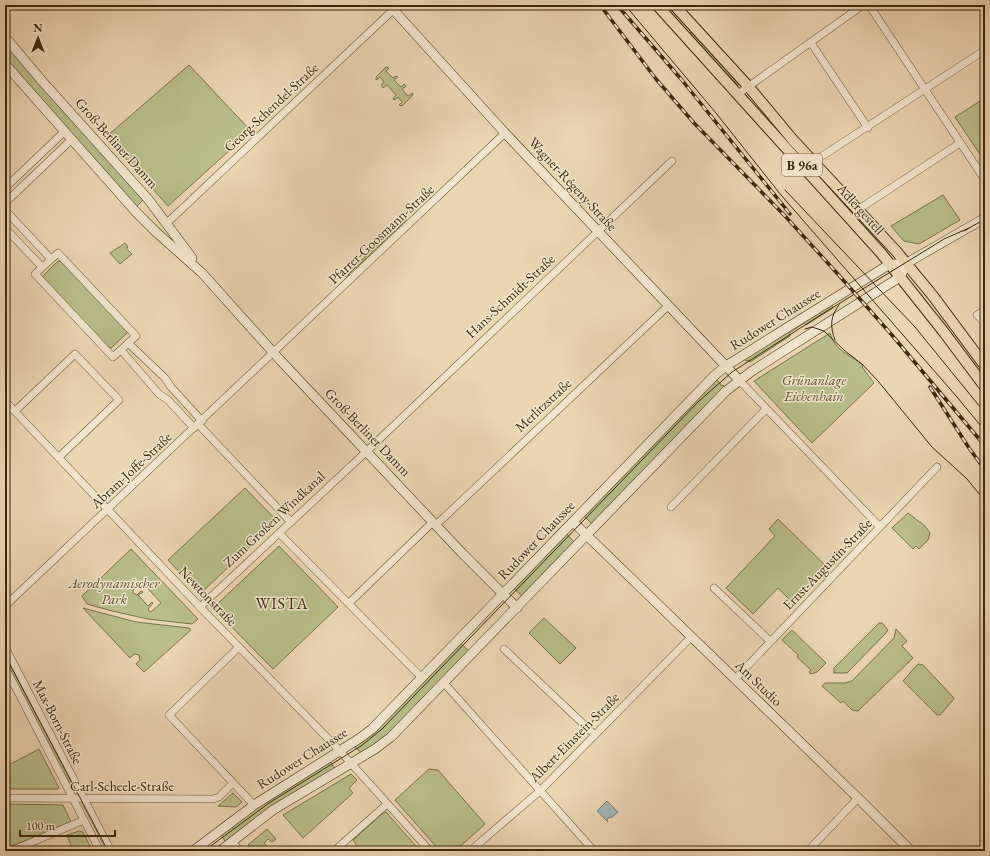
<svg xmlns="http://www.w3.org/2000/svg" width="990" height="856" font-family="'EB Garamond',serif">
	<rect width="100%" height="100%" fill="#ebd5b3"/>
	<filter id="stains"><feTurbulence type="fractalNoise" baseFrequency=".005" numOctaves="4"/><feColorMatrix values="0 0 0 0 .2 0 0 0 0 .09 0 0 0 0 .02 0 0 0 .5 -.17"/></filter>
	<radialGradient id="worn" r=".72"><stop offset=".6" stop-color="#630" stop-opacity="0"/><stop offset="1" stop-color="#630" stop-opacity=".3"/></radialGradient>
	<!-- green -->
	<g fill="#b9bd8b" stroke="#7a734b" fill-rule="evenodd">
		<path d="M691,32L739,84L738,85L688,34Z"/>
		<path d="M5,43L144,199L136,207L5,59Z"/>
		<path d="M189,65L251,131L168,206L106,137Z"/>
		<path d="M386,67L389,68L386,71L393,78L396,76L398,77L394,80L401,87L404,84L406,86L402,89L408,96L413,93L412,96L402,106L399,105L402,102L398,97L395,100L393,99L396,95L387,85L383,88L381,85L384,82L380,77L376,80V77Z"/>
		<path d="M985,98V162L955,117Z"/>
		<path d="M943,195L960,220L919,244L904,241L891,226Z"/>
		<path d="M405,218L407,222L406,223L404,222L397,229L398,231L396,232L395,231L387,238L388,240L387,241L385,240L377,248L378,249L377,250L375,249L368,257L369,258L367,260L366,258L358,266L359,267L358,269L356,267L348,275L349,277L347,278L345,276Z"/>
		<path d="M125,243L128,247L126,248L132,254L120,264L110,253C115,249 120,247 125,243Z"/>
		<path d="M58,261L62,262L127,330V333L111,348L107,347L43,280V276Z"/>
		<path d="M831,304L833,308L806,325L804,323L789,333L790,336L750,362L748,360L746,361L745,359Z"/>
		<path d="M830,333C836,353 850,353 863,366L862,367L874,383L812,443L754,381Z"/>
		<path d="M716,379L722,386L723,385L725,387L594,523H591L583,515Z"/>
		<path d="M245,488L277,521L200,594L168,560Z"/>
		<path d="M908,513L925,526L930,533L928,540L919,549L916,546L913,549L892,528Z"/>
		<path d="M778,519L829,569L794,604L778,588L753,614L726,588L775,536L769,529Z"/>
		<path d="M566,533L575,543L523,597L513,588Z"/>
		<path d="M279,546L338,607L273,669L213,608Z"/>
		<path d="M131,549L198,619L192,624L148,619L112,611L87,604L82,596ZM142,582L161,603L151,612L149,611L148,609L153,603L152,602L148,606L138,595L143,592L141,591L137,595L133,593V590Z"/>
		<path d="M83,608L136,622L189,628L191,630L144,672L136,664L140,660L139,655L134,654L130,658Z"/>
		<path d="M544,618L576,648L560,664L529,633Z"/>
		<path d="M879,623H882L888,630L885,634L847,673H834V668Z"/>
		<path d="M896,629L907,641L902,646L913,658L858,711L852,710L843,701L841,703L822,686L825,683H845L852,681L894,638Z"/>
		<path d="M792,630L826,663L817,672L811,674L809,672L811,670L797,657L798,655L782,640Z"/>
		<path d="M460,643L470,652L384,739L362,753L353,746Z"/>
		<path d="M5,652L74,784L68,786L5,665Z"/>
		<path d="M919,664L923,665L953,697L954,699L940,715H937L903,681L916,666Z"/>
		<path d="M39,749L59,788L58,789H5V767Z"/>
		<path d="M330,761L335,769L226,842L220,834L242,817Z"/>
		<path d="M429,769L438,770L485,824L455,851H440L395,800Z"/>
		<path d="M351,774L357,780L349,788L353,793L303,838L283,815Z"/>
		<path d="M233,793L242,802L236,807L218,806Z"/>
		<path d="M5,804L63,805L71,822L5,849Z"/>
		<path d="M386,812L420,851H395L392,848L389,851H360L353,840L382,814Z"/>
		<path d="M267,829L276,839L272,842L268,839L264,843L267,846L263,850L264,851H253L248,845Z"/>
		<path d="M79,831L83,832L92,851H73L67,835Z"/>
	</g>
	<!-- water -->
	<path fill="#9eb6b8" stroke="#777e73" d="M607,801L618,812L611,818L610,817L607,819L608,822L597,811Z"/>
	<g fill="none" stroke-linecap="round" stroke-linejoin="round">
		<!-- street casing -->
		<g stroke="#685435" stroke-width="8">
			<g id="street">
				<path d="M869,5L985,180"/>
				<path d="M811,43L868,128"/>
				<path d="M738,94L863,5"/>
				<path d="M813,162L985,50"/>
				<path d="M5,188L65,131"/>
				<path d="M5,203L72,139"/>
				<path d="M859,209L960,143"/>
				<path d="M5,210L51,259"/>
				<path d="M167,223L393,10"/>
				<path d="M5,228L42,267"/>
				<path d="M58,253L136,336L113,357L35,274Z"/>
				<path d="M985,310L977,315L985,323"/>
				<path d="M128,343L165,378L171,387L202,421"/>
				<path d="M121,350L159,394L168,400L194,428"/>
				<path d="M739,380L880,527"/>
				<path d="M5,401L200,607L340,751L430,851"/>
				<path d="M15,411L75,354L119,400L59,457"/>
				<path d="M198,424L291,522"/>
				<path d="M671,507L766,409"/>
				<path d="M436,525L668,306"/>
				<path d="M279,533L422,678"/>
				<path d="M714,588L770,641"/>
				<path d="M349,603L433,522"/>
				<path d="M5,606L505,133"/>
				<path d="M200,607L367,451L672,161"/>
				<path d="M5,647L111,851"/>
				<path d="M239,647L169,715L254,805"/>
				<path d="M504,649L595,735"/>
				<path d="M5,667L100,851"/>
				<path d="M735,679L937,467"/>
				<path d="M444,683L594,851"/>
				<path d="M5,798L213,799L219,797L233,783"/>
				<path d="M232,842L240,851"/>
				<path d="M11,851L84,820"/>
				<path d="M334,851L387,804"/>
				<path d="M470,851L541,790L691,637"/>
				<path d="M808,851L858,798"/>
			</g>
		</g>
		<!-- secondary casing -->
		<g stroke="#3c290b" stroke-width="10">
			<g id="secondary">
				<path d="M389,5L505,133L739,380"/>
				<path d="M5,37L42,81L148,199L192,258"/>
				<path d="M5,64L135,211L156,232L202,273L280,360L462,553L517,608"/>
				<path d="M573,522L858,798L911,851"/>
				<path d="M193,851L254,805L360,738L372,729L715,375L726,366L780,332L890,264H906"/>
				<path d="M220,851L273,810L375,749L391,737L726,391L752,371L900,277L906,264L912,260L985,218"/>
			</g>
		</g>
		<!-- primary casing -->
		<g stroke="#3c290b" stroke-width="12">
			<g id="primary">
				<path d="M657,5L881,253L943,331L985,387"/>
				<path d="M674,5L748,86L793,140L896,251L933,296L985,366"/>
			</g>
		</g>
		<!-- street -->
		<use href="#street" stroke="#f2e4ce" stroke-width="7"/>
		<!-- secondary -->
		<use href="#secondary" stroke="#f2e4ce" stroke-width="9"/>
		<!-- primary -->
		<use href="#primary" stroke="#ebd5b3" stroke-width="10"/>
		<!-- tram -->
		<g stroke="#3c290b" stroke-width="1">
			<path d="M625,5L716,113L781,195L957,397L985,431"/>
			<path d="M785,190L915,327L985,413"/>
			<path d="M964,231L985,219"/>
			<path d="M805,329L812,327L824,331L845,351L862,364L878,381L932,447L967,479L985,501"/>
			<path d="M835,340C830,327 830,316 839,305"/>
			<path d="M5,655L108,851"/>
			<path d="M204,851L269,803L361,746L382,729L699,401L732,372L819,316L944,239L969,228"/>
		</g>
		<!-- rail casing -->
		<g stroke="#3c290b" stroke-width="3.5">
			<g id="rail">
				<path d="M600,5L656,79L694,123L785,216L836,272L891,334L985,446"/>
				<path d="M617,5L681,79L790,214"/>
				<path d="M930,387L969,448L985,470"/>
			</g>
		</g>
		<!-- rail -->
		<use href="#rail" stroke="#f2e4ce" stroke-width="2" stroke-dasharray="6" stroke-linecap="butt"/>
	</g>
	<g text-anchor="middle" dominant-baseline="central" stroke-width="3" stroke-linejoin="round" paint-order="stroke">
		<!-- shield labels -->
		<rect fill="#f2e4ce" stroke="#736146" stroke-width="1" x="782" y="154" width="40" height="22" rx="3"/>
		<g font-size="13" font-weight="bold" fill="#3c290b">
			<text x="802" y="165">B 96a</text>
		</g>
		<!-- street labels -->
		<g font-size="14" fill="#3c290b" stroke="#f2e4ce">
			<text transform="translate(271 107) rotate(-43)">Georg-Schendel-Straße</text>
			<text transform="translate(117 143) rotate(48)">Groß-Berliner Damm</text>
			<text transform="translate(573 184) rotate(47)">Wagner-Régeny-Straße</text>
			<text transform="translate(861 209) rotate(48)">Adlergestell</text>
			<text transform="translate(381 234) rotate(-43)">Pfarrer-Goosmann-Straße</text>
			<text transform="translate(510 296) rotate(-43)">Hans-Schmidt-Straße</text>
			<text transform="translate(775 319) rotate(-32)">Rudower Chaussee</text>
			<text transform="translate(543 405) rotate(-43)">Merlitzstraße</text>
			<text transform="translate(368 432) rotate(46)">Groß-Berliner Damm</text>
			<text transform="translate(131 470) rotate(-43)">Abram-Joffe-Straße</text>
			<text transform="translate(274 519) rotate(-43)">Zum Großen Windkanal</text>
			<text transform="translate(536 540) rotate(-46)">Rudower Chaussee</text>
			<text transform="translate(827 564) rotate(-46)">Ernst-Augustin-Straße</text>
			<text transform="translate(208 596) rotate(46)">Newtonstraße</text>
			<text transform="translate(759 683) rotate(44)">Am Studio</text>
			<text transform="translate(58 722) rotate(63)">Max-Born-Straße</text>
			<text transform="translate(574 737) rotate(-45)">Albert-Einstein-Straße</text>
			<text transform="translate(302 758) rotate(-32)">Rudower Chaussee</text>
			<text x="122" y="786">Carl-Scheele-Straße</text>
		</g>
		<!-- park labels -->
		<g font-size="14" font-style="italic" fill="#5b4e2b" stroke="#f2e4ce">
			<text x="814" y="380">Grünanlage<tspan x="814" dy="16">Eichenhain</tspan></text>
			<text x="114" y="583">Aerodynamischer<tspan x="114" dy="16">Park</tspan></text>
		</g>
		<!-- quarter labels -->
		<g font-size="16" letter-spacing="1" fill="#3c290b" stroke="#f2e4ce">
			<text x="282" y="603">WISTA</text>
		</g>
	</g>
	<!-- margin -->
	<rect width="990" height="856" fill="none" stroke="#ebd5b3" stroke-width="20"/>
	<rect x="6" y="6" width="978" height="844" fill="none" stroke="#3c290b" stroke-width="2"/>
	<rect x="10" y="10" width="970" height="836" fill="none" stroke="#3c290b"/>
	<!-- north arrow -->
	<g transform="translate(38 38)" stroke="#f2e4ce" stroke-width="3" paint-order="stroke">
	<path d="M0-3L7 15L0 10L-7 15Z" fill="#3c290b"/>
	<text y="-6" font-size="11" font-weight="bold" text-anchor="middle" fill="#3c290b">N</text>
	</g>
	<!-- scale -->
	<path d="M20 830v6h95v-6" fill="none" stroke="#3c290b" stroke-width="2"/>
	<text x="26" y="830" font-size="12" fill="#3c290b" stroke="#f2e4ce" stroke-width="3" paint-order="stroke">100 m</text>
	<rect width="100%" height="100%" filter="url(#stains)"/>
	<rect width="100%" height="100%" fill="url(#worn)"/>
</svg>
